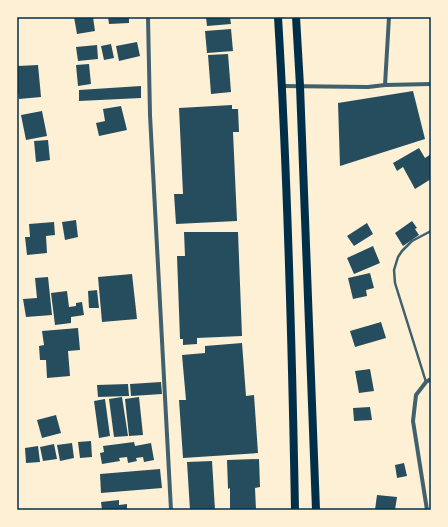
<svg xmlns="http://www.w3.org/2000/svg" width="448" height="527" font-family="Commissioner,sans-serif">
	<rect width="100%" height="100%" fill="#fdf0d5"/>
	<!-- building -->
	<g fill="#264d5e">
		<path d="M74,17H93L95,31L77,34Z"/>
		<path d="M108,17H129V23L109,24Z"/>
		<path d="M206,17H230L231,24L207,26Z"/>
		<path d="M231,29L233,51L207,53L205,31Z"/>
		<path d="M137,42L140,56L119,61L116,46Z"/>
		<path d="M111,44L114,58L104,60L101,46Z"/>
		<path d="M97,45L98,59L78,61L76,47Z"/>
		<path d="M228,54L231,92L211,94L208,55Z"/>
		<path d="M89,64L91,84L78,86L76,65Z"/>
		<path d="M38,65L41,97L19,99L17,85V66Z"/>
		<path d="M141,86V98L79,101V90Z"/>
		<path d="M413,91L425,139L340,166L338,103Z"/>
		<path d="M232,105V109H238L239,132H233L237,221L176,224L174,194H183L179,108Z"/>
		<path d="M121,106L127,130L99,136L96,123L105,121L103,109Z"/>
		<path d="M42,111L47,136L26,140L21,115Z"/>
		<path d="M48,140L50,160L36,162L34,141Z"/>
		<path d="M419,148L425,158L431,154V179L415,189L403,167L397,171L393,163Z"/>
		<path d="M76,220L78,237L65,240L62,222Z"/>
		<path d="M412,221L417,228L415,229L419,235L403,246L395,233Z"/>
		<path d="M54,222L55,235L46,236L47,253L27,255L25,237H30L29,224Z"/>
		<path d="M367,223L373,234L354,246L347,236Z"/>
		<path d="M184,232H238L242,336L197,338V344L183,345V339H180L177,256H185Z"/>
		<path d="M373,246L380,263L354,274L347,258Z"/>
		<path d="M370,273L374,288L366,290L367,296L353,299L348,278Z"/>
		<path d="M132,274L137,319L102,322L98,277Z"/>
		<path d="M48,277L52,315L26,317L23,299L37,298L35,278Z"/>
		<path d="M97,290L99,308H89L88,291Z"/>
		<path d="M67,291L69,307L76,306V303L82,302L84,315L71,317V323L55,325L51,293Z"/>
		<path d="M381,322L386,338L355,347L350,331Z"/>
		<path d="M78,328L80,350L68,351L70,376L47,378L46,360H40L39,346L44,345L42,331Z"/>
		<path d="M242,343L246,396L254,395L258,453L183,458L179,400H186L182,355L205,353V346Z"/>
		<path d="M370,369L374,391L359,393L355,371Z"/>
		<path d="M161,382L162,394L131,396L130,384Z"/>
		<path d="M128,384L129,396L98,397L97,385Z"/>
		<path d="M122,397L128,436L114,437L109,399Z"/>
		<path d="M139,397L143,435L129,436L125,399Z"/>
		<path d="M105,399L110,436L99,438L94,401Z"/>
		<path d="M370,407L372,420L354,421L353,408Z"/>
		<path d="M56,415L61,433L42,438L37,420Z"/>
		<path d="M91,441L92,457L80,458L78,442Z"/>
		<path d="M134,442L135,446L151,443L154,460L144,462L143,457L136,458L137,461L128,463L127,457L119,458L120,461L102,464L100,453L104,452L103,446Z"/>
		<path d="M72,443L74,458L60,461L57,445Z"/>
		<path d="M54,444L57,459L43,461L40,447Z"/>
		<path d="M38,446L40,462L26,463L25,448Z"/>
		<path d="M259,459L260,487L255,488L256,510H230V488L228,489L227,460Z"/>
		<path d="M212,461L215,510H190L187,462Z"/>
		<path d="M404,463L407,476L397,478L395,465Z"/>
		<path d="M160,469L162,488L101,493L100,474Z"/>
		<path d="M377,495L397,497L395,510H375Z"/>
		<path d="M119,500V505L127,504V510H102L101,502Z"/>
	</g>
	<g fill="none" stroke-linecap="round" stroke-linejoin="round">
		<!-- service -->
		<path stroke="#3f606c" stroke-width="2.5" d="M426,382L395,283L394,270L398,257L402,251L412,241L431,231"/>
		<!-- minor -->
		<g stroke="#3f606c" stroke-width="4">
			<path d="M148,17L150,115L171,510"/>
			<path d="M385,85L431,84"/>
			<path d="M282,86L368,87L385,85L389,17"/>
			<path d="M427,510L413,421L416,395L426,382L431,379"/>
		</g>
		<!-- primary -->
		<g stroke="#003049" stroke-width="8">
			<path d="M278,17C288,181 292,346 295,510"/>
			<path d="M296,17L300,86L316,510"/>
		</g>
	</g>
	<!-- border -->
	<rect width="448" height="527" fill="none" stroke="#fdf0d5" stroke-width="36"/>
	<rect x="18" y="18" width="412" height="491" fill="none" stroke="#003049" stroke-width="1.5"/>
</svg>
